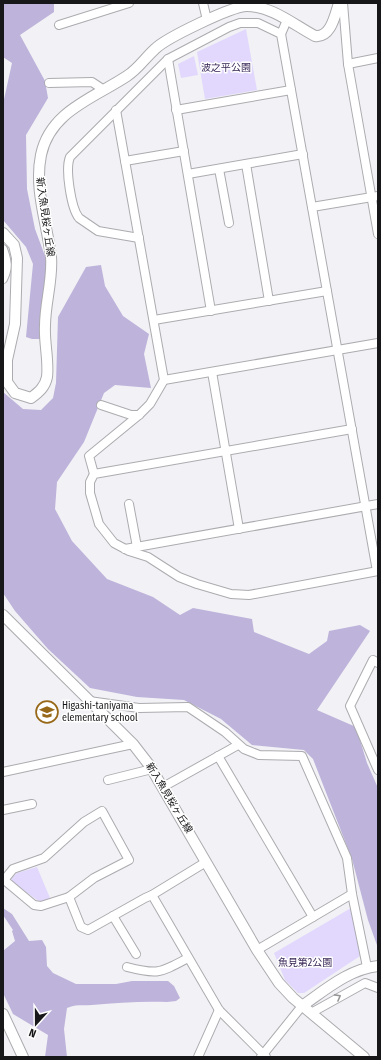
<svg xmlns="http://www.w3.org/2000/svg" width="381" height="1060" font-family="'Fira Sans Condensed','Noto Sans JP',sans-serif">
	<rect width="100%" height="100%" fill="#f2f1f5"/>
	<!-- green -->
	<g fill="#e2d8fe">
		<path d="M246,29L257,90L205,99L197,52Z"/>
		<path d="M194,56L198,75L181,78L178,64Z"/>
		<path d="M37,867L50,898L40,902L12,882V878L17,873Z"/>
		<path d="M351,908L360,956L304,993H298L285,980L274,953Z"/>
	</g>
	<!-- forest -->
	<g fill="#beb3db">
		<path d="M3,3H54V12L20,35L45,81L48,98L26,135L27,189L35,229L48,264L40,339H32L26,337L33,264L26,247L3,220V104L12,63L3,57Z"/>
		<path d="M101,265L105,286L123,316L149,334L144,354L151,388L115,385L104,393L84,442L57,482L55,509L72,541L107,579L153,597L180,615L193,608L252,619L254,632L309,654L327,641L329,631L360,625L370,631L317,710L356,727L367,763L378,788V948L368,920L352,859L313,759L304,750L252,745L221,719L184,700L137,697L90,688L48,649L15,611L3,593V392L23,409L41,410L53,398L56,383L58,317L86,267Z"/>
		<path d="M3,908L12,914L29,941L42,940L46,947L47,966L53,973L76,984H116L132,981H168L174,986L180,998L176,1001L167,1002C141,1001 117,1003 92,1005C83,1006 76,1004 67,1008L64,1029L67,1057H45L48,1035L13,1014L3,993V951L15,941L12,931L13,930L3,915Z"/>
	</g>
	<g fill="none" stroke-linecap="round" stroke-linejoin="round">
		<!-- minor casing -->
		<g stroke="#acabaf" stroke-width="10">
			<g id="minor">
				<path d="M203,3L207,20"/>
				<path d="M343,3L348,64L378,234"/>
				<path d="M59,25L129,3"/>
				<path d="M281,34L287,20"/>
				<path d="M168,59L211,311"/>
				<path d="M348,64L378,58"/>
				<path d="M49,83L92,82L104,90"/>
				<path d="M176,110L291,90"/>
				<path d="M125,161L184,151"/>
				<path d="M246,164L269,301"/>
				<path d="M219,169L229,223"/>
				<path d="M188,174L303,154"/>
				<path d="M312,207L378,196"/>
				<path d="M139,238L98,231L79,218C71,208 65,169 70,157L168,59L229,27L240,23H258L281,34L377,571"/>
				<path d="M3,249C7,260 9,268 3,279"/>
				<path d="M154,320L327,291"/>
				<path d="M212,372L239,529"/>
				<path d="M164,380L378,343"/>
				<path d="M101,405L131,415H139"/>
				<path d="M352,429L94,474L90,482V493L99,524L114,543L129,551L148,557L179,577L197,584L231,594L249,595L378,571"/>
				<path d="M94,474L89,456L139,415L150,404L164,380L116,110"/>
				<path d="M129,504L137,547"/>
				<path d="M125,549L378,504"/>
				<path d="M378,663L373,660L350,706L378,770"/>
				<path d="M89,701L139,708L188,707L225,732L244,749L259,755L302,756L347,858L352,894L367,967"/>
				<path d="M218,756L313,917"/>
				<path d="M3,772L133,744"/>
				<path d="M108,780L152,769"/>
				<path d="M163,787L238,745"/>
				<path d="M3,810L32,804"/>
				<path d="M3,879L34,905L41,906L69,897L94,878L129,860L102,811L84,822L44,858L13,869L4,880"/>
				<path d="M152,895L219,1010L266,1057"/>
				<path d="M69,897L81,927L88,930L145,898L152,895L206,862"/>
				<path d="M113,916L136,954"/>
				<path d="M257,950L352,894"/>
				<path d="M127,967C158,975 160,973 188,958"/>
				<path d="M311,1013L365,983L378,988"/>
				<path d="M198,1057L219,1010"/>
				<path d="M261,1057L302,1006"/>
			</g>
		</g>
		<!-- tertiary casing -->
		<g stroke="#acabaf" stroke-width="12">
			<g id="tertiary">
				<path d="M3,233L14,245L17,258L15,324L7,360V382L15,393L31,398C39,392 45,387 47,377C49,361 44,342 45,326C45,303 53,279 51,257C47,223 34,189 41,155C50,111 94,98 127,76C138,69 145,58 155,49C166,38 232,6 247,6C272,6 294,25 315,36C331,38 335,15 339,3"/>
				<path d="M3,615L133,744L150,766L257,950L279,983L293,998L364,1057"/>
				<path d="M302,1006C325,990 349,969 378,966"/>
				<path d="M3,1014L23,1057"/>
			</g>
		</g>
		<!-- minor -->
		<use href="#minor" stroke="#fff" stroke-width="8"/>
		<!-- tertiary -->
		<use href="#tertiary" stroke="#fff" stroke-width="10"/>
	</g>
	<!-- one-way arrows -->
	<defs><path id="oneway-chevron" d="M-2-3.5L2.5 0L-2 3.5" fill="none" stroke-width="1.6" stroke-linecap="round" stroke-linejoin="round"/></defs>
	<use stroke="#979697" href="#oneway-chevron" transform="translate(338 997) rotate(-29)"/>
	<!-- icons -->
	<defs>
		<g id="school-ring" transform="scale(1.15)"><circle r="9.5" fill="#fff" stroke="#986819" stroke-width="1.5"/><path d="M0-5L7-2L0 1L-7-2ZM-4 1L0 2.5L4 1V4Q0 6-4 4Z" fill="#986819"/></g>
	</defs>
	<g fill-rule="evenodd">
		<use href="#school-ring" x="47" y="712"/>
	</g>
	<g text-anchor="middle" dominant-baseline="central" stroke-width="3" stroke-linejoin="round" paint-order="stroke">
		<!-- park labels -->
		<g font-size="10" fill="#301e50" stroke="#fff">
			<text x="226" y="68">波之平公園</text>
			<text x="305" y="963">魚見第2公園</text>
		</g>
		<!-- street labels -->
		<g font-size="10" fill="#171618" stroke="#fff">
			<text transform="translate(45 217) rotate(82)">新入魚見桜ヶ丘線</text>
			<text transform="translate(169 798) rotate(59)">新入魚見桜ヶ丘線</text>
		</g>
		<!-- poi labels -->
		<g font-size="10" fill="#171618" stroke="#fff" text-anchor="start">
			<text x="62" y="706">Higashi-taniyama<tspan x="62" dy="12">elementary school</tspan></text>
		</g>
	</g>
	<!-- border -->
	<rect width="381" height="1060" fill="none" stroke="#171618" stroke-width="8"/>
	<!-- north arrow -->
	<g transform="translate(36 1024) rotate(201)" stroke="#ffffff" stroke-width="3" paint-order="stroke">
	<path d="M0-3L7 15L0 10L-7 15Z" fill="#171618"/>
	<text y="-6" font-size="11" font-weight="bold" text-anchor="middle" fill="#171618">N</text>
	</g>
</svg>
